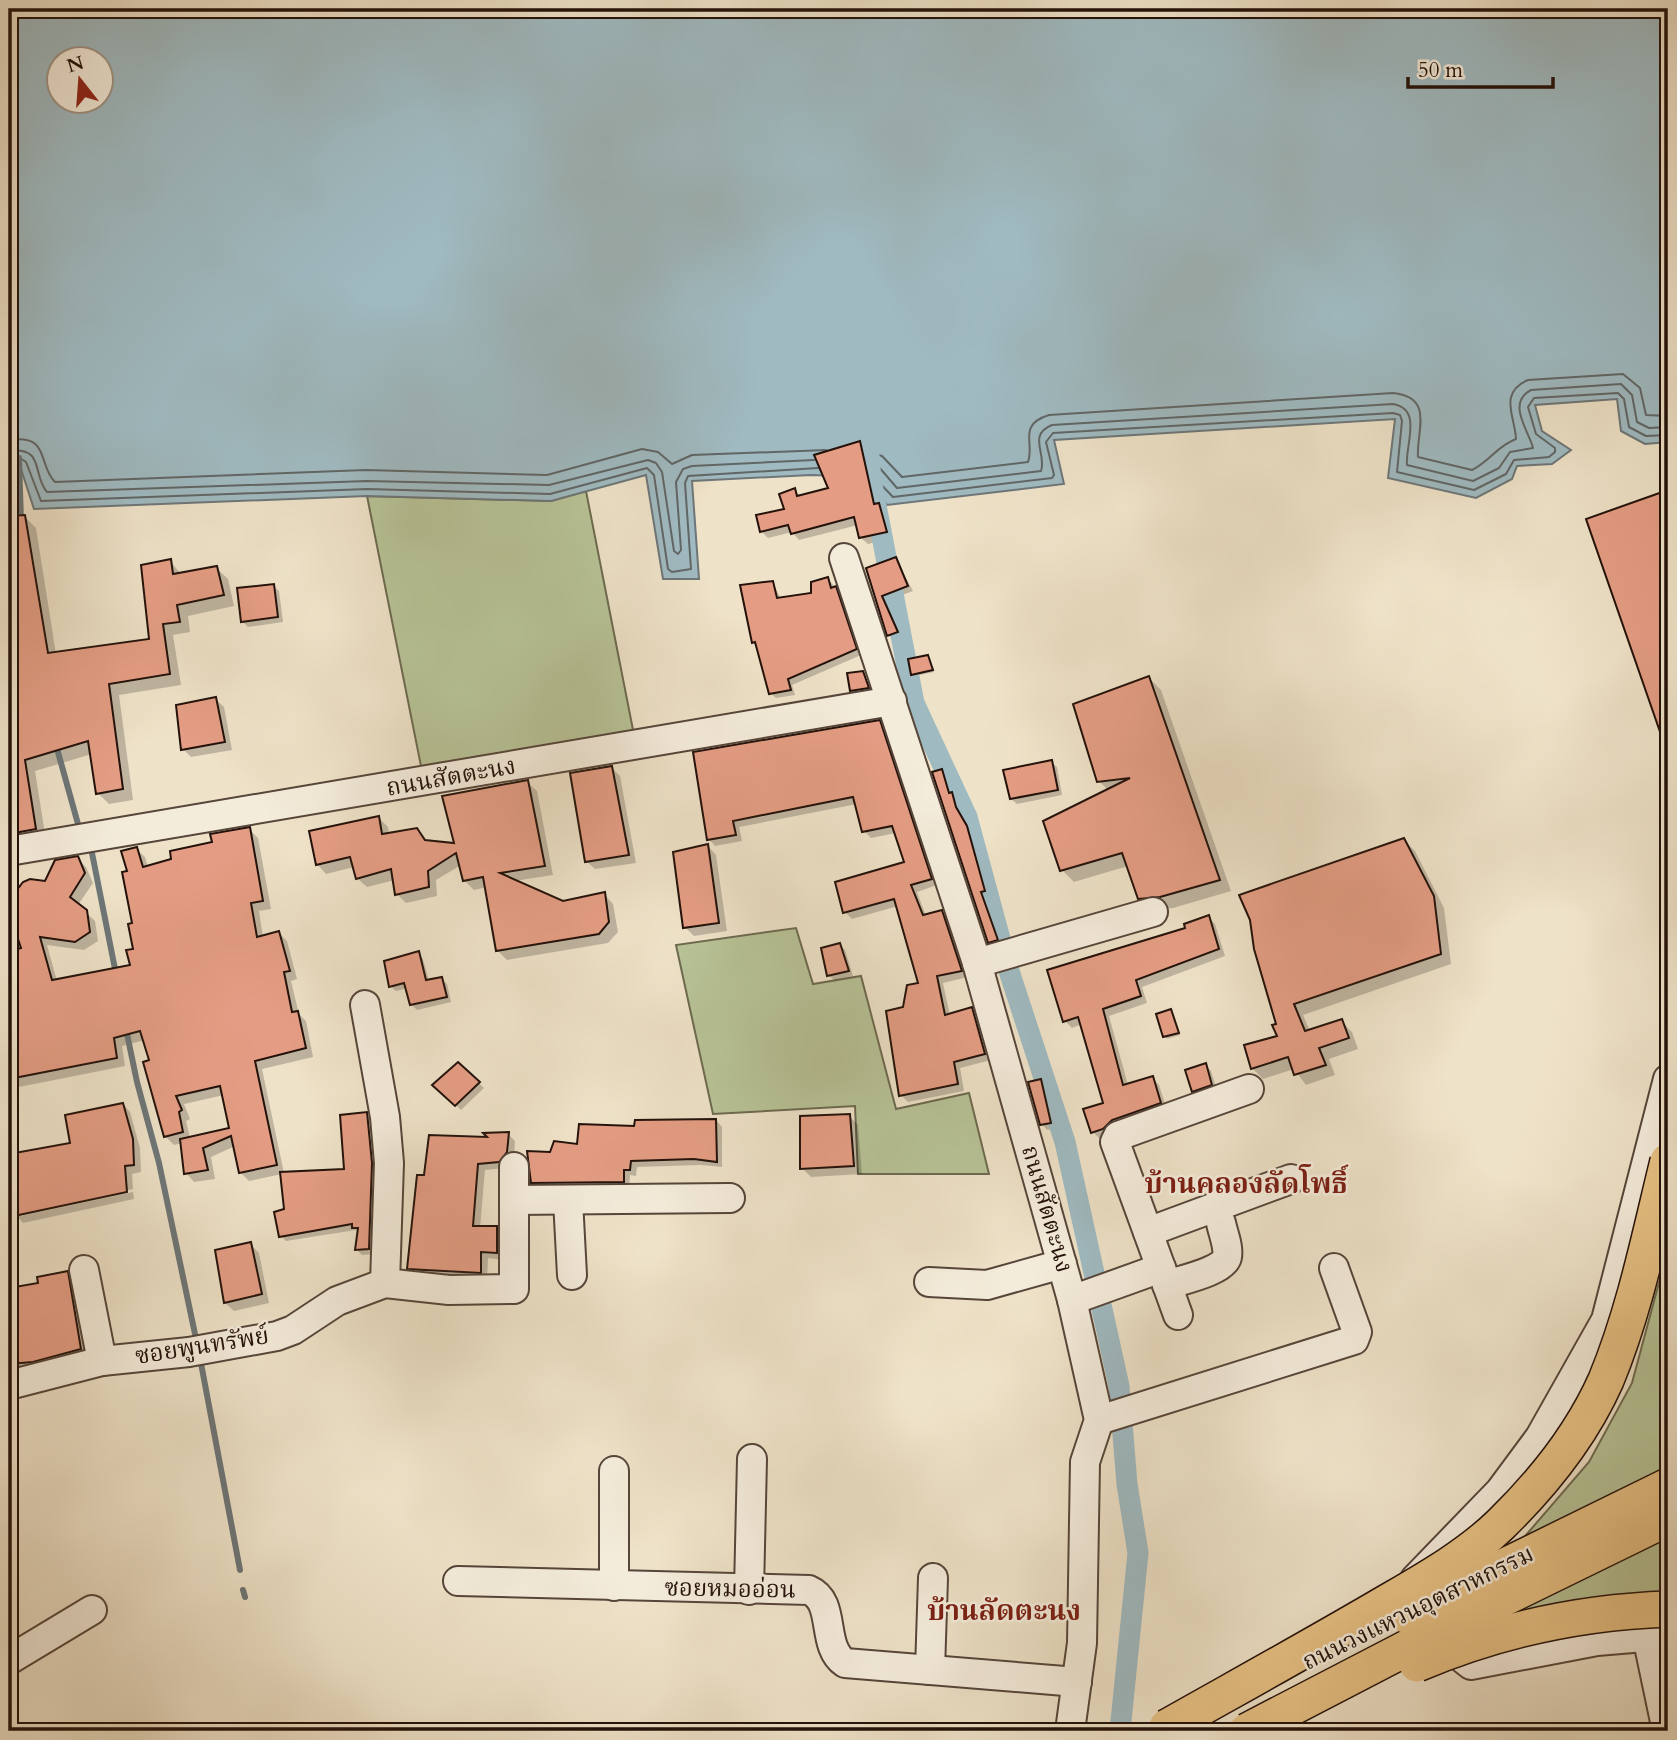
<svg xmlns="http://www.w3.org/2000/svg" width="1677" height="1740" font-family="Cardo,'Noto Serif Thai',serif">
	<rect width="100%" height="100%" fill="#eee2c8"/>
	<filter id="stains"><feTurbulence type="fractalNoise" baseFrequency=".00286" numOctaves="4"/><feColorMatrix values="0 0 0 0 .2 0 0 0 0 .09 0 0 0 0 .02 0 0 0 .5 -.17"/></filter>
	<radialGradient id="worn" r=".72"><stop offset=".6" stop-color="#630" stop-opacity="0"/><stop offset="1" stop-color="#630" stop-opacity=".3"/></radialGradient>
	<!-- green -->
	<g fill="#b7c397" stroke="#6d6a50" stroke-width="2">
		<path d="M586,491L634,735L422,771L367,496L551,501Z"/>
		<path d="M796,928L813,984L861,976L896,1109L969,1093L989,1174H858L855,1106L713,1114L676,945Z"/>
		<path d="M1668,1249V1337C1657,1355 1663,1376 1668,1395V1635L1505,1656L1514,1549L1589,1462L1632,1383Z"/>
	</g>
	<!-- water -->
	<path fill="#9fbac1" stroke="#6d7678" stroke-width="2" fill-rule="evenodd" d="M9,9H1668V442L1645,444L1621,431L1617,399L1535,405L1542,431L1571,450L1552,464L1517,466L1512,479L1476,498L1388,478L1395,419L1054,440L1064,484L887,505L867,477L811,475L692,481L699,579H663L646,475L551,501L367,496L34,509L20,466L9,467ZM60,60H102V102H60Z"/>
	<!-- shadow -->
	<g fill="#0003" fill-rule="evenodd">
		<path d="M859,443L866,450L878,505L885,512L893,538L868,544L861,538L858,525L799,540L792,532L768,538L761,531L786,510L794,490L801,497L830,489Z"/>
		<path d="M1668,492V733L1659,724L1588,520Z"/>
		<path d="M25,517L36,528L56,654L151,640L170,561L182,575L216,568L228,579L234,606L188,616L190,632L173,635L181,685L119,695L133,800L109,804L98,793L92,754L35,771L46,840L9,846V518Z"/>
		<path d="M896,559L913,591L886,601L902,637L894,641L889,635L868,569Z"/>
		<path d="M828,579L840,593L861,655L792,685L795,695L776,698L770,693L759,647L753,642L773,583L781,599L813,595Z"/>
		<path d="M273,586L279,591L283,622L248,627L243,622Z"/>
		<path d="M928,657L934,672L915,676L913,674Z"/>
		<path d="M863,672L873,693L857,696L851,690Z"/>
		<path d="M1149,678L1161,690L1231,891L1173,908L1151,910L1139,898L1128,866L1074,882L1062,870L1108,790L1099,781Z"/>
		<path d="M215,699L224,707L232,750L191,757L183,749Z"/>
		<path d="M879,722L886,729L937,885L917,892L926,916L942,912L948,919L968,977L943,983L950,1016L972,1009L978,1016L991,1060L960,1068L964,1091L908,1102L901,1095L905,1008L920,984L898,906L852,919L845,912L906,863L896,833L871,838L864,831L857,804L739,827L742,841L715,846L709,839L695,753Z"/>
		<path d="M1051,762L1057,767L1062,795L1017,804L1011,799Z"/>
		<path d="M611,767L620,776L636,863L595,869L586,861Z"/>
		<path d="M942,771L972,833L989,896L984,897L1002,944L994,946L989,942Z"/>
		<path d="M527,782L537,791L553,875L514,881L563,903L604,894L613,904L618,932L608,943L507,960L498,951L487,887L474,890L465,881L461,865L436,880L437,896L406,903L397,894L395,880L367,887L357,878L354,867L326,874L317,864L379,818L388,827L389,835L416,829L428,842L456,845Z"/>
		<path d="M249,829L258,838L271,909L259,911L263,937L279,933L287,941L297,979L291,981L299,1014L306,1021L313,1057L262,1069L284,1173L346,1170L367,1114L372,1119L377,1170L374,1254L362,1255L356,1249L359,1233L356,1230L286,1241L281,1236L286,1210L282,1174L249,1181L240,1172L235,1146L211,1157L215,1179L194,1182L186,1173L182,1143L174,1145L165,1136L145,1040L122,1046L125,1066L9,1089V892L15,895L46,883L77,858L86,867L93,883L78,905L95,921L98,941L84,950L47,945L57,981L132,966L134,924L129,872L136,849L145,857L148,867ZM224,1095L231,1129L190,1138L186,1121L190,1119L184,1104Z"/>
		<path d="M1404,840L1415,851L1444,908L1451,964L1303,1015L1310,1031L1341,1021L1352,1032L1358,1049L1329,1059L1335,1075L1306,1085L1294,1069L1263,1079L1252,1068L1279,1037L1275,1026Z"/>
		<path d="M708,846L716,855L727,931L694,936L685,927Z"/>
		<path d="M1208,917L1215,924L1225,956L1142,987L1147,1003L1109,1016L1128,1085L1152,1078L1159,1085L1167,1110L1100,1139L1093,1132L1105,1104L1082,1024L1072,1028L1065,1021L1187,929Z"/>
		<path d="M840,945L845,950L853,976L834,980L828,975Z"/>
		<path d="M418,953L423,959L429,981L441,979L447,984L451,1002L417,1010L411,1004L408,988L396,991L390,986Z"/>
		<path d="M1171,1011L1180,1035L1167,1039L1165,1036Z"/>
		<path d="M458,1064L484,1088L461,1110L435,1085Z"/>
		<path d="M1205,1065L1211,1071L1217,1090L1199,1096L1193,1091Z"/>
		<path d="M1040,1081L1046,1086L1055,1128L1047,1130L1042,1124Z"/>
		<path d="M123,1104L130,1112L140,1148L141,1172L132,1174L133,1189L20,1213V1216L133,1192L134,1199L23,1223L16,1215L14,1171L9,1156L72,1144Z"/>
		<path d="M849,1116L858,1125L862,1174L811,1177L802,1168Z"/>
		<path d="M716,1120L722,1127V1167L701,1165L637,1167L636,1176L630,1175L629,1188H539L532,1182L551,1154L636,1128Z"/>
		<path d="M508,1134L515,1141L514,1160L506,1168L485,1170L480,1228H497L504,1235V1260L488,1258L487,1279L416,1275L409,1268L425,1177L492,1139Z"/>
		<path d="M250,1244L259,1253L269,1303L234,1311L225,1303Z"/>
		<path d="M67,1272L74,1279L87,1356L9,1378V1290L40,1284Z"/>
	</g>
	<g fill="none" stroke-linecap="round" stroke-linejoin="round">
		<!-- shore -->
		<g stroke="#616666" stroke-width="2">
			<path d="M9,440C51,434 37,464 55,482L366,470L547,475L642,449L658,452L672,464L692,455L826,450"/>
			<path d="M9,451C45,446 32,475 47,492L367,481L549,485L648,460L656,463L662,472L674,551L678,554L681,550L676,482L683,469L692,466L814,460"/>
			<path d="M864,451L882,456L902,477L1028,462C1035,443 1017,425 1049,415L1393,393C1435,397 1416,432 1418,457L1472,470C1490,461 1497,446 1516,439C1515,416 1498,393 1528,380L1623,374L1640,388L1646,415L1668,416"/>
			<path d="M9,460L20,458L26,462L41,501L367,489L550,494L647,468L654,475L668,569L672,572L691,569L685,483L688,476L818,468"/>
			<path d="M866,462L878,466L897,488L1041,471C1047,454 1027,435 1052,425L1393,404C1423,409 1405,445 1407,465L1473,481L1499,468L1510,452L1533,448C1529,431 1506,403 1531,390L1621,384L1632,395L1637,422L1649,428L1668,427"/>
			<path d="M868,471L893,497L1052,478L1054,475L1046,442L1053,433L1393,413L1400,415L1402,421L1397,472L1474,490L1506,474L1514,460L1549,457L1555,452V448L1536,434L1528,407L1534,398L1618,393L1624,399L1629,427L1646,436L1668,435"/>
		</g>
		<!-- stream -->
		<g stroke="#6d7678" stroke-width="6">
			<path d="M19,458L21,521"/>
			<path d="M56,745L78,824"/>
			<path d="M92,853L116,974"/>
			<path d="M126,1029L137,1082L159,1163L195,1334"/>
			<path d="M200,1358L240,1570"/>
			<path d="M243,1590L245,1597"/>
		</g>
		<!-- canal -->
		<g stroke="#9fbac1" stroke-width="21">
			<path d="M869,455L871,479L914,703L967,817L1003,950"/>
			<path d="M1009,971L1065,1142L1119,1386L1127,1484L1138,1553L1120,1731"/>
		</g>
	</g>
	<!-- building -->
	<g fill="#e49d84" stroke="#23110a" stroke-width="2">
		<path d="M860,441L874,504L879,503L887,532L859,538L854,517L791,534L788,525L760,532L756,515L784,509L779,494L795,488L797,496L828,488L814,455Z"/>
		<path d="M1668,490V749H1666L1586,519Z"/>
		<path d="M25,515L48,653L149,639L141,565L171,559L173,574L217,566L224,595L177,605L180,622L163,624L170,674L109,684L123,789L96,794L88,741L25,760L36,829L9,834V516Z"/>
		<path d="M896,557L908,586L882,596L898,632L887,636L866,568Z"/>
		<path d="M828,577L831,588L836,586L857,649L788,679L791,690L769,694L755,642L752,643L740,585L773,581L777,598L811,593V582Z"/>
		<path d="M274,584L278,617L241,622L237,588Z"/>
		<path d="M928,655L933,670L911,675L908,659Z"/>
		<path d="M863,671L869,688L850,691L847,673Z"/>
		<path d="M1149,676L1220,880L1160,897L1138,899L1122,853L1060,871L1043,821L1130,778L1097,782L1073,704Z"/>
		<path d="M216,697L225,742L181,750L176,705Z"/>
		<path d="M880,720L932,879L911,885L923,915L942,910L962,971L937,976L945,1015L972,1007L985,1054L954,1062L958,1084L899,1096L886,1011L903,1007L907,985L918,983L894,899L843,913L835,882L904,862L892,826L862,832L853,797L733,821L736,835L707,840L693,752Z"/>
		<path d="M1052,760L1058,790L1010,799L1003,770Z"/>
		<path d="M612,766L629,855L585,862L570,773Z"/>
		<path d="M942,769L949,793L952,792L956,807L967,826L985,891L981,892L998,940L988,943L932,772Z"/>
		<path d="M528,780L545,866L500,873L563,901L605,892L609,922L599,934L496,951L483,877L463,881L456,853L428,871L429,887L395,895L391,869L356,879L350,857L316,865L309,831L379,816L382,834L417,828L425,840L454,843L442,796Z"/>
		<path d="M250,827L263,901L251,903L257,937L279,931L290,971L284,972L292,1012L298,1011L306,1048L255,1061L277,1165L239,1173L231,1136L203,1148L208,1170L184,1174L180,1139L229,1128L220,1086L176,1096L182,1110L179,1112L183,1132L164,1137L143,1062L149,1060L140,1031L114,1038L117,1058L9,1079V951L21,948L9,912V900L23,882L30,879L45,881L55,860L78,856L85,873L70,897L87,910L90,932L75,942L40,937L52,980L130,965L126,950L133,949L128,924L132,923L122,872L127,871L121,851L137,847L143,867L171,859L170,851L212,842L210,834Z"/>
		<path d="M1404,838L1434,896L1441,954L1294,1004L1305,1031L1342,1019L1349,1038L1319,1048L1326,1065L1294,1075L1288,1057L1251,1069L1244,1045L1277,1036L1272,1025L1276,1024L1254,949L1250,920L1239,895Z"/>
		<path d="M708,844L719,923L683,928L673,852Z"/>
		<path d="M1209,915L1219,949L1136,980L1141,996L1103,1009L1123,1085L1153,1076L1161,1103L1112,1120L1103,1129L1091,1133L1083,1109L1103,1103L1078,1017L1063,1022L1047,970L1185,928L1184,924Z"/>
		<path d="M840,943L849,971L827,976L821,948Z"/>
		<path d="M419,951L426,980L442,977L447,997L410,1005L404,983L389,987L384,961Z"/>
		<path d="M1171,1009L1179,1033L1163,1037L1156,1014Z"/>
		<path d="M458,1062L480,1082L455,1106L432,1085Z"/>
		<path d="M1206,1063L1212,1085L1192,1092L1185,1070Z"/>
		<path d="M1041,1079L1051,1123L1040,1125L1028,1082Z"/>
		<path d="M123,1103L133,1139L134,1165L125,1166L127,1192L14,1216L9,1154L70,1143L65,1115Z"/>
		<path d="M367,1112L372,1163L369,1249L355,1250L358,1228H352V1224L279,1237L274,1212L284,1209L280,1172L344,1169L340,1115Z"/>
		<path d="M850,1114L854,1166L800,1169V1116Z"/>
		<path d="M716,1119L717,1162L694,1159L631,1161L630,1170H624V1182L531,1183L527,1151L550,1152L554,1141L577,1144L579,1124L634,1126L635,1120Z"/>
		<path d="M509,1132L507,1152L499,1162L478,1164L473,1226H497V1253L481,1252V1273L407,1269L417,1175H424L429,1135L487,1137L483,1133Z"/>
		<path d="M251,1242L262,1294L224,1303L215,1250Z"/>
		<path d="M68,1271L81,1349L33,1362L9,1364V1288L38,1283L37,1277Z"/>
	</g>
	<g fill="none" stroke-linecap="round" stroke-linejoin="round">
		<!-- minor casing -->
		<g stroke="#56453a" stroke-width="32">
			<g id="minor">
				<path d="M844,558L977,963L1072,1300L1099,1420L1085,1462L1082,1643L1070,1731"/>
				<path d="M9,851L892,701"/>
				<path d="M977,963L1153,912"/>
				<path d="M365,1005L385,1117L389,1163L385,1283"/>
				<path d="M514,1200L730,1198"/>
				<path d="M568,1200L572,1275"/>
				<path d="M1148,1232L1291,1179"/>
				<path d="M1161,1268L1178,1315"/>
				<path d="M84,1270L102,1361"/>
				<path d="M929,1282L987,1285L1062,1264"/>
				<path d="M1167,1285C1181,1280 1224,1271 1227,1257C1229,1247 1223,1233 1221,1223"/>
				<path d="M1072,1300L1161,1268L1115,1142L1118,1136L1249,1089"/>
				<path d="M9,1385L102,1361L189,1352L277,1336L293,1330L337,1301L385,1283L449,1290L514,1289V1167"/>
				<path d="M1099,1420L1354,1340L1357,1332L1334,1268"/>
				<path d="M614,1471V1586"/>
				<path d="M1415,1579L1500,1491L1540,1437L1606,1320L1668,1079"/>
				<path d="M458,1581L809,1590C837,1602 820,1646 845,1663L1077,1682"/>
				<path d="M749,1590L752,1459"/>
				<path d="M1647,1636L1667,1731"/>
				<path d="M1438,1639L1471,1665L1597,1641L1668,1635"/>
				<path d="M9,1660L92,1610"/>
				<path d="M930,1670L933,1578"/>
			</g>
		</g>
		<!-- minor -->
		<use href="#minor" stroke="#f4ecdb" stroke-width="28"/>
		<!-- major-bridge casing -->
		<g stroke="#23110a" stroke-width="38" stroke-linecap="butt">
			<g id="major-bridge">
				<path d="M1405,1615L1668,1486"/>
				<path d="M1417,1664C1497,1630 1581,1612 1668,1609"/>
				<path d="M1167,1727C1238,1687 1309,1648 1379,1607C1420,1583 1466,1558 1501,1524C1543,1483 1582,1434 1606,1380C1635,1310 1650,1234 1668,1161"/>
				<path d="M1247,1731L1484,1608L1668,1518"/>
			</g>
		</g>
		<!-- major-bridge -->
		<use href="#major-bridge" stroke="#e7c184" stroke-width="35"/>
	</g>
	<g text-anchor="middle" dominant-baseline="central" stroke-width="5" stroke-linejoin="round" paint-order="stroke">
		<!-- street labels -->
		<g font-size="24" fill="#23110a" stroke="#f4ecdb">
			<text transform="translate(451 777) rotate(-10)">ถนนสัตตะนง</text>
			<text transform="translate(1047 1209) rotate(74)">ถนนสัตตะนง</text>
			<text transform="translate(202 1346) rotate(-9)">ซอยพูนทรัพย์</text>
			<text transform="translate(730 1589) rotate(1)">ซอยหมออ่อน</text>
			<text transform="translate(1418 1608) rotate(-26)">ถนนวงแหวนอุตสาหกรรม</text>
		</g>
		<!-- quarter labels -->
		<g font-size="28" font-weight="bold" fill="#7a1f14" stroke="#f4ecdb">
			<text x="1246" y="1184">บ้านคลองลัดโพธิ์</text>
			<text x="1004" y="1611">บ้านลัดตะนง</text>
		</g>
	</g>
	<!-- margin -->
	<rect width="1677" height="1740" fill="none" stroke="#eee2c8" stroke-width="35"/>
	<rect x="10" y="10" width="1656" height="1719" fill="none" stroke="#23110a" stroke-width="3.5"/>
	<rect x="18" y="18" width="1642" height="1705" fill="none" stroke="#23110a" stroke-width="2"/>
	<!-- north arrow -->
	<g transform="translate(80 80) rotate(343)"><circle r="33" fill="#f4ecdb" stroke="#a09487" stroke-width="2"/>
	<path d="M0-5L12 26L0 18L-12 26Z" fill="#8f2418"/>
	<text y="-10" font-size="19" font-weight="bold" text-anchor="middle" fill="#23110a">N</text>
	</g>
	<!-- scale -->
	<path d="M1408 77v10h145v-10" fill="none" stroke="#23110a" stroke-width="3.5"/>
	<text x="1418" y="77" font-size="21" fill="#23110a" stroke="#f4ecdb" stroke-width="5" paint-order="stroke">50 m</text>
	<rect width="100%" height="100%" filter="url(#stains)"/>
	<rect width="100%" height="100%" fill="url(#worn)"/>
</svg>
